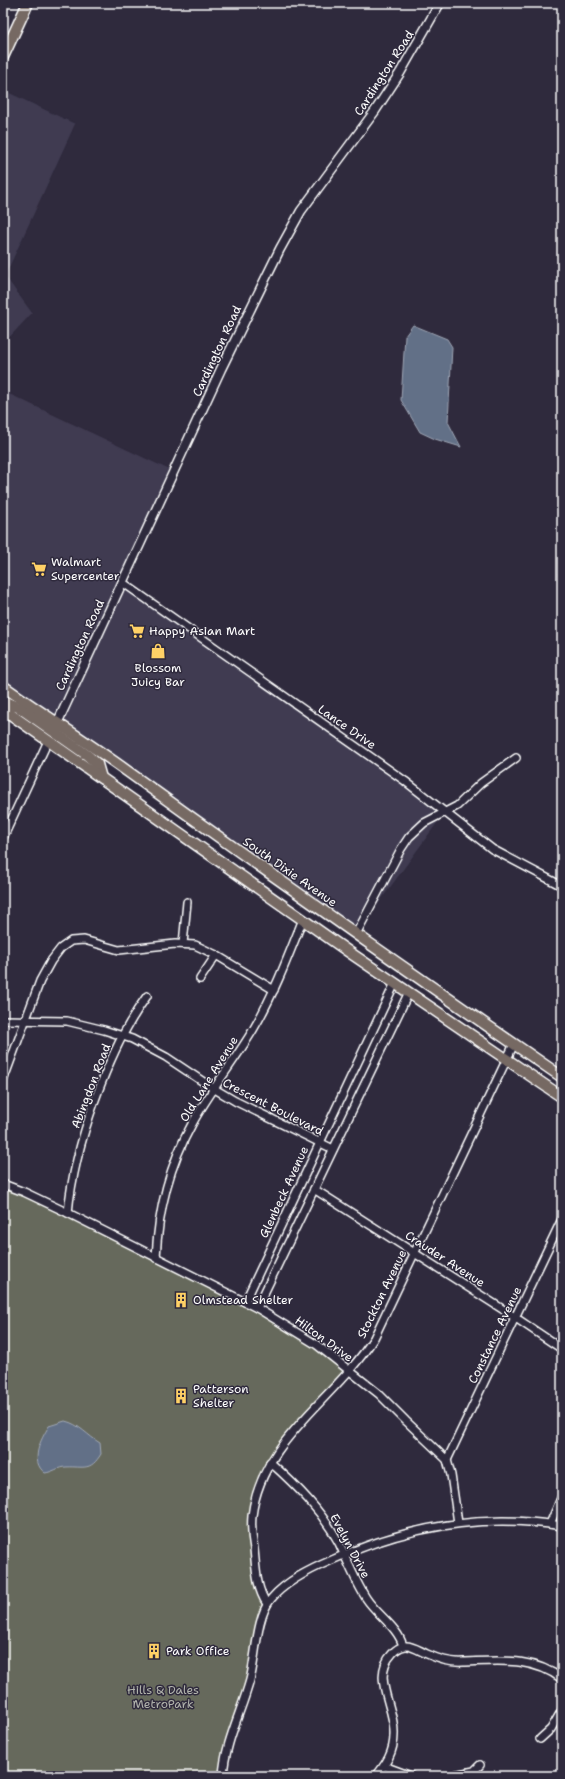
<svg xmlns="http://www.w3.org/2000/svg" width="565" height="1779" font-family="'Shantell Sans',sans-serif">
	<rect width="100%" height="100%" fill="#2f2a3d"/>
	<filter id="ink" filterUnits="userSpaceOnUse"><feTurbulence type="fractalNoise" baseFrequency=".025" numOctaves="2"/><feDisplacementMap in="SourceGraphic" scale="8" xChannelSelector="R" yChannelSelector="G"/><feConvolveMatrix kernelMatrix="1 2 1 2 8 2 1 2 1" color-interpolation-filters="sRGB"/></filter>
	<g filter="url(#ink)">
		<!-- built -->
		<g fill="#3f3b51">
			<path d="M3,90L75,124L5,276L32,313L3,344Z"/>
			<path d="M3,391L174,472L122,582L445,812L356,934L3,686Z"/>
		</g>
		<!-- green -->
		<path fill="#66695b" stroke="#b2b4ad" d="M3,1184L257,1308L349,1371L276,1451L253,1505L254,1557L267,1604L223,1776H3Z"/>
		<!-- water -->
		<g fill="#626f87" stroke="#a1a9b7">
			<path d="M413,325L447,339L452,347L448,422L461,447L435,439L420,432L401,400L405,336Z"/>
			<path d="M65,1421C79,1424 88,1436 100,1443L101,1454C90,1472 84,1466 66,1467C58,1467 53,1472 45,1473C29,1461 41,1439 49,1426Z"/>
		</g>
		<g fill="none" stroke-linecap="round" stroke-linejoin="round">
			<!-- minor casing -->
			<g stroke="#fff" stroke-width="10">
				<g id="minor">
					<path d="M122,582L405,781L492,849L562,886"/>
					<path d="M3,838L48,741"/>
					<path d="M356,934L401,849L409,837L424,823L457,806L481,783L516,758"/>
					<path d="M183,944L187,902"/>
					<path d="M200,979L216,955"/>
					<path d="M3,1020L67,1021L104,1030L132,1039L166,1057L208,1085L235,1101L333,1149"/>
					<path d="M3,1081L40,981L51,961L61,948L71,941L84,940L119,950L175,944L195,945L216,955L274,990"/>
					<path d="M3,1184L24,1192L68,1213L257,1308L317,1345L379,1394L406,1421L447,1460L451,1475L458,1523"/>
					<path d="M314,1189L507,1312L562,1349"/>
					<path d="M68,1213C74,1147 108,1049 147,996"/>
					<path d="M156,1258C158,1211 169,1166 192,1124C210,1091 234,1062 253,1030C274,994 288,957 303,919"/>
					<path d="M245,1302L395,983"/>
					<path d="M257,1308L409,992"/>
					<path d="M447,1460L562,1219"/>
					<path d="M270,1462C297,1486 322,1511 339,1543C348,1562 355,1581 366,1598C377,1615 398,1627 403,1646"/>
					<path d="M550,1524L562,1496"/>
					<path d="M267,1604C256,1588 256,1568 254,1549C252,1538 251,1527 252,1516C261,1439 336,1399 374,1338L514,1044"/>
					<path d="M540,1739L551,1729L562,1710"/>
					<path d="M384,1766L411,1776"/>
					<path d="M223,1776C225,1742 241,1713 250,1680C256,1657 256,1617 271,1599C286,1581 311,1569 332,1560C405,1527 483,1513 562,1526"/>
					<path d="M376,1776C386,1764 394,1752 394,1735C396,1708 370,1677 392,1654C395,1650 400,1647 405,1646C412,1645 420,1651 427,1654C439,1659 450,1663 463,1662C497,1661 533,1656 562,1679"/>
					<path d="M449,1776L474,1771L480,1765"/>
				</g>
			</g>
			<!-- tertiary casing -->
			<g stroke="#fff" stroke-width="11">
				<path id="tertiary" d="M55,728L221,369L280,249L301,211L375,111L400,73L440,3"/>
			</g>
			<!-- primary casing -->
			<g stroke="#fff" stroke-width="13">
				<g id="primary">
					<path d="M3,57L28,3"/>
					<path d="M3,686C44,715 87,742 127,771C271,875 416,977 562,1077"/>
					<path d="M3,701L20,708L87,755L97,764L101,778"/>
					<path d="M3,709L349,952L562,1097"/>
				</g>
			</g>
			<!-- minor -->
			<use href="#minor" stroke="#2f2a3d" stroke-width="7"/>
			<!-- tertiary -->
			<use href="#tertiary" stroke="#2f2a3d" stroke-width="8"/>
			<!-- primary -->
			<use href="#primary" stroke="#766964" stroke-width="10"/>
		</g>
	</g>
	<!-- icons -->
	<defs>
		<g id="supermarket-bare" transform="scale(1.2)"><path d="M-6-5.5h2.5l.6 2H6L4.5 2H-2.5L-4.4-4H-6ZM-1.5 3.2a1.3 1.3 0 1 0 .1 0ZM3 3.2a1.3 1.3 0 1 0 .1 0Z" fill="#ffd166" stroke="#2f2a3d" stroke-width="2.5" paint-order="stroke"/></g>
		<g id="shop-bare" transform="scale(1.2)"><path d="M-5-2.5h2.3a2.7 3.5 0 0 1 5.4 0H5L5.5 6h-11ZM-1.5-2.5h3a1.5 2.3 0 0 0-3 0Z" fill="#ffd166" stroke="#2f2a3d" stroke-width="2.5" paint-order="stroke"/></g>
		<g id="building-bare" transform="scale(1.2)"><path d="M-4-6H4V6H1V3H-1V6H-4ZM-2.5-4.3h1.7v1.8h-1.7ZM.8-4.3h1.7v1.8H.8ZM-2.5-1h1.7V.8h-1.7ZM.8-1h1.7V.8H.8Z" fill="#ffd166" stroke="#2f2a3d" stroke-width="2.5" paint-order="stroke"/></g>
	</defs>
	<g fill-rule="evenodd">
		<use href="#supermarket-bare" x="39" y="569"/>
		<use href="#supermarket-bare" x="137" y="631"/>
		<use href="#shop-bare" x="158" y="651"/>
		<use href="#building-bare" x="181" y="1300"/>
		<use href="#building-bare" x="181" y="1396"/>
		<use href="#building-bare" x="154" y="1651"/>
	</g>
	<g text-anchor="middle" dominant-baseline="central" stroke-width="3" stroke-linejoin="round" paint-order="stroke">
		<!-- street labels -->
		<g font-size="12" fill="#fff" stroke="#2f2a3d">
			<text transform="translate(384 73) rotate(-57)">Cardington Road</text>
			<text transform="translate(217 351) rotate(-65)">Cardington Road</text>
			<text transform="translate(80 645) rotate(-65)">Cardington Road</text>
			<text transform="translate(347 727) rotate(35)">Lance Drive</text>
			<text transform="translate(290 872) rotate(35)">South Dixie Avenue</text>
			<text transform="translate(209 1079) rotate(-58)">Old Lane Avenue</text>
			<text transform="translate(91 1086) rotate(-69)">Abingdon Road</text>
			<text transform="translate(273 1107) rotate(27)">Crescent Boulevard</text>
			<text transform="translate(284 1192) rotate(-65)">Glenbeck Avenue</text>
			<text transform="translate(445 1259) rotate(33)">Crauder Avenue</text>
			<text transform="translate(382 1294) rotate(-64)">Stockton Avenue</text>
			<text transform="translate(495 1335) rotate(-64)">Constance Avenue</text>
			<text transform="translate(324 1339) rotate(36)">Hilton Drive</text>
			<text transform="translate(350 1546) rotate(62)">Evelyn Drive</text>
		</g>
		<!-- poi labels -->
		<g font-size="12" fill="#fff" stroke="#2f2a3d" text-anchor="start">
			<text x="51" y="562">Walmart<tspan x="51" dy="14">Supercenter</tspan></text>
			<text x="149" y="631">Happy Asian Mart</text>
			<text x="158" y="668" text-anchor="middle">Blossom<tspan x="158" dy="14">Juicy Bar</tspan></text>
			<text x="193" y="1300">Olmstead Shelter</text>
			<text x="193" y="1389">Patterson<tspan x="193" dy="14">Shelter</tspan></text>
			<text x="166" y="1651">Park Office</text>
		</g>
		<!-- park labels -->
		<g font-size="12" fill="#b2b4ad" stroke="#2f2a3d">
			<text x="163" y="1690">Hills &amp; Dales<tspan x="163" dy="14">MetroPark</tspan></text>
		</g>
	</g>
	<!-- margin -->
	<rect width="565" height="1779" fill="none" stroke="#2f2a3d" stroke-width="16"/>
	<rect x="8" y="8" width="549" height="1763" fill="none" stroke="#fff" stroke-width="1.5" filter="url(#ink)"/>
</svg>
